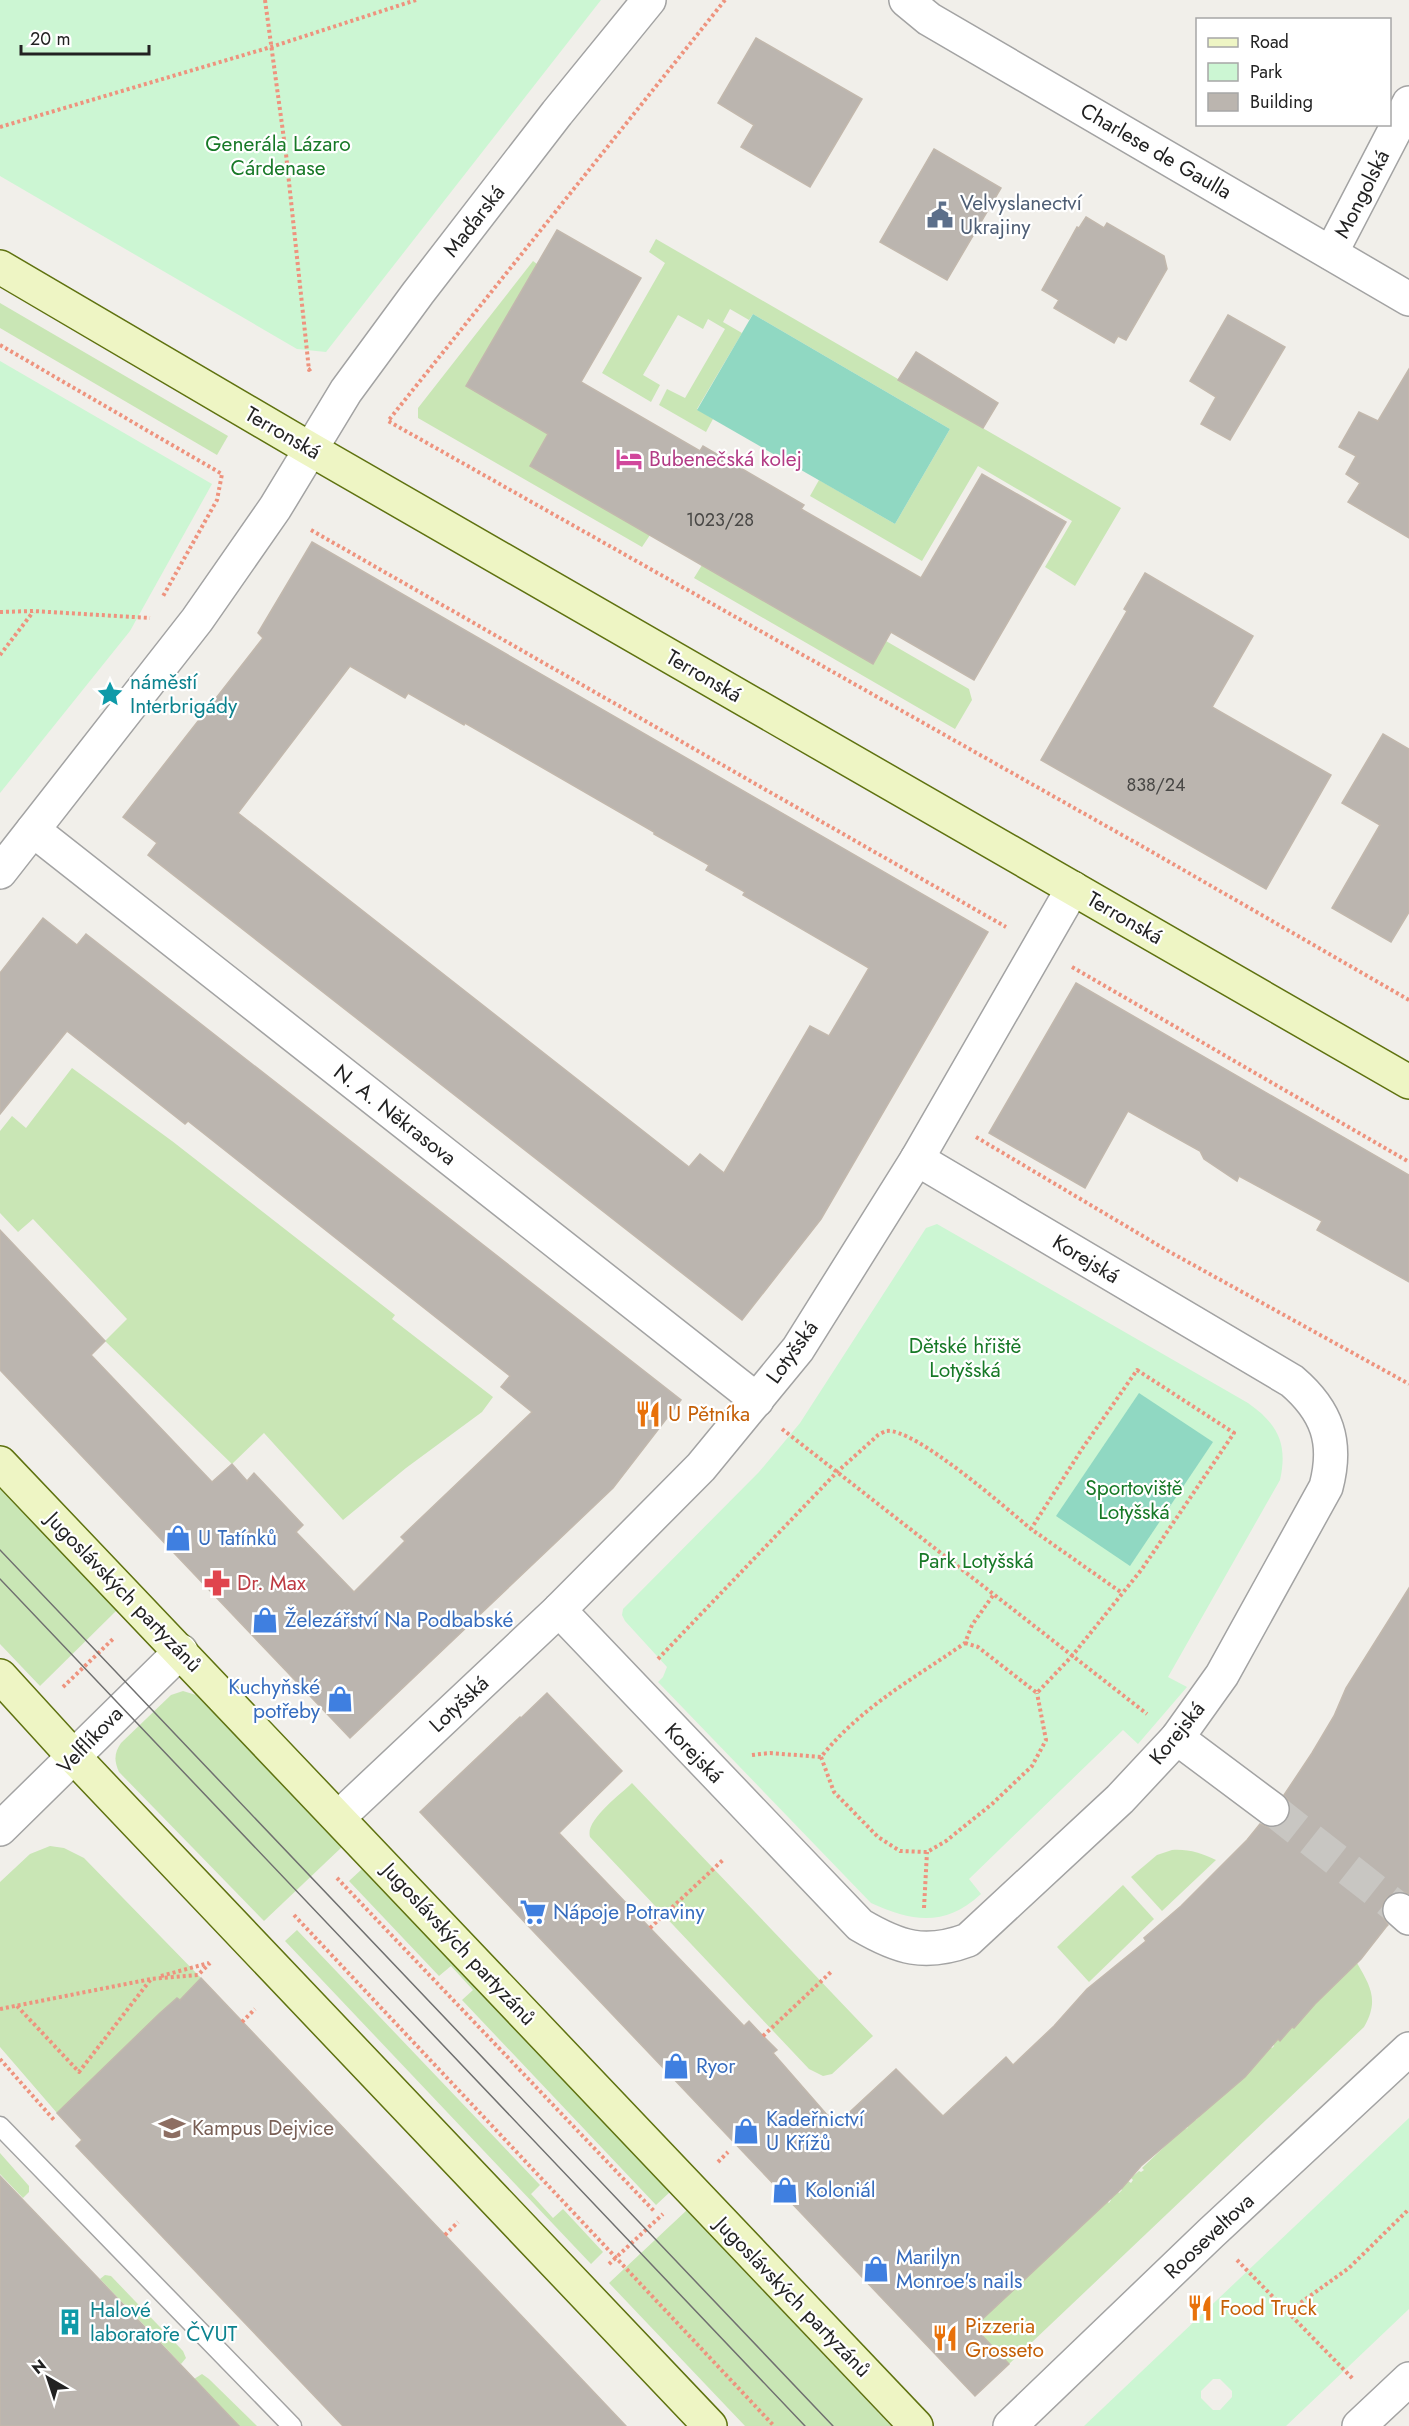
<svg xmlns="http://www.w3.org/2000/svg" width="1409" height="2426" font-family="Jost,sans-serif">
	<rect width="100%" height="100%" fill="#f1efea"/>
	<!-- grass -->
	<g fill="#c9e6b5">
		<path d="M656,239L1121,508L1075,586L1045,567L1072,521L978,466L922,561L810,496L819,480L895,524L950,429L753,314L749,320L730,309L723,322L742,333L697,409L713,419L706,432L659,405L667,389L685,398L725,329L708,319L703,329L678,315L643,375L660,385L651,402L602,373L665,263L649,252Z"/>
		<path d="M533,261L537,264L466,386L547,431L546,433L650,535L642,547L418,418V408Z"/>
		<path d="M0,303L228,436L217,455L0,328Z"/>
		<path d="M702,565L873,663L886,641L969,689L972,700L955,729L694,578Z"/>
		<path d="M72,1068L172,1141L395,1315L392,1319L493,1397L482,1412L406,1468L343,1520L264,1433L232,1464L105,1341L127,1319L33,1219L18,1232L0,1213V1131L12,1116L26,1128Z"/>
		<path d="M0,1487L117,1610L40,1686L0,1644Z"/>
		<path d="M183,1691L196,1695L343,1846L264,1921L119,1772C114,1761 114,1753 121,1743L171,1695Z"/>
		<path d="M632,1783L873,2036L832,2074L823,2076L809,2069L590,1837C585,1820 620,1795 632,1783Z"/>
		<path d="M50,1846L64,1848L84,1858L201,1978L180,2000L160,2014L57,2113L0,2047V1882L30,1854Z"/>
		<path d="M1172,1850C1189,1849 1201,1853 1216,1860L1162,1911L1131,1877L1157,1855Z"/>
		<path d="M362,1869L670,2192L656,2205L462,2000L473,1990L451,1966L439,1976L349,1881Z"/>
		<path d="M1123,1885L1154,1919L1089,1982L1057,1947Z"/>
		<path d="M297,1930L540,2185L531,2194L553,2218L563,2209L603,2252L591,2264L285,1941Z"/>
		<path d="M1357,1963C1371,1987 1379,2001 1364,2027L1009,2364L973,2328L1107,2201L1109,2203L1111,2200L1109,2198L1117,2191L1119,2193L1122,2190L1120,2188L1128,2181L1131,2183L1133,2180L1131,2178L1139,2171L1141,2172L1144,2170L1142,2168L1183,2129L1188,2128L1186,2126L1194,2118L1196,2120L1199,2117L1197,2115L1205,2108L1207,2110L1210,2107L1262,2058L1264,2055L1262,2053L1270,2046L1272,2048L1274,2046L1273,2044Z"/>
		<path d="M0,2153L29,2186V2192L23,2198L0,2174Z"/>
		<path d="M687,2210V2211L891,2426H745L609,2283Z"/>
		<path d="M105,2275L111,2276L183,2351L186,2358L181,2364L100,2279Z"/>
		<path d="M202,2374L209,2379L257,2426H239L194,2379Z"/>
	</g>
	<!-- park -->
	<g fill="#ccf6d3" fill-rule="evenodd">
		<path d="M0,0H601L326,352L297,349L0,176Z"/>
		<path d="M0,361L212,484L130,631L0,793Z"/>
		<path d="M937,1224L1248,1403C1278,1424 1288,1444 1280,1480L1168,1677L1187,1687L1138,1744L1123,1730L969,1879L981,1894C945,1927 913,1922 871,1903L658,1682L663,1677L667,1667L625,1621L622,1615L623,1609L759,1472L800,1423L926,1228Z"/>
		<path d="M1409,2118V2309L1286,2426H1084ZM1213,2379H1220L1232,2391V2397L1220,2410H1213L1201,2398V2391Z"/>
	</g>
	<!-- pitch -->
	<g fill="#90d8c2">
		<path d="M753,314L950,429L895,524L697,410Z"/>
		<path d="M1139,1393L1213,1442L1130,1566L1056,1516Z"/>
	</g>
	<!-- building -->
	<g fill="#bbb5af" stroke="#c2b8ad" stroke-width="1.5" fill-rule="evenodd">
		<path d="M756,38L862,99L810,187L741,147L754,125L718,103Z"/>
		<path d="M934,149L1001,188L947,280L880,242Z"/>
		<path d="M1086,217L1104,228L1107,223L1164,256L1167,269L1126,340L1118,336L1114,343L1054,308L1059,300L1042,290L1077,227L1079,228Z"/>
		<path d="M557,230L641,278L581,382L700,451L703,446L804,505L801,509L921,578L982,474L1066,522L974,680L891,632L873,664L530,466L548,434L466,386Z"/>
		<path d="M1228,315L1285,347L1230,440L1201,424L1216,397L1190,381Z"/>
		<path d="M916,352L998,403L983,428L898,380Z"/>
		<path d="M1409,369V538L1348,502L1360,483L1346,474L1356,456L1339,447L1359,412L1378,421Z"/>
		<path d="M312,542L988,932L821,1219L742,1320L148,855L157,843L123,817L263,638L258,633ZM350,666L405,698L408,693L464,725L465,723L654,832V834L709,865L706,870L745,892L743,895L869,968L829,1036L810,1026L724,1173L700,1154L689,1167L238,813Z"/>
		<path d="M1145,573L1253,636L1212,707L1331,775L1266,889L1041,760L1127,611L1124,609Z"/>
		<path d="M1383,734L1409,749V912L1391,942L1332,908L1380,825L1342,803Z"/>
		<path d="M43,918L77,945L86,934L681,1400L613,1488L350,1738L0,1370V1230L105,1341L91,1355L212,1482L232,1464L247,1481L254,1473L303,1525L296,1532L354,1592L405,1541L401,1537L532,1412L501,1387L510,1376L188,1121L185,1124L67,1031L0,1114V973Z"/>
		<path d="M1076,983L1409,1175V1282L1317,1230L1322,1221L1239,1176L1237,1181L1204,1159L1200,1151L1128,1111L1085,1188L989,1133Z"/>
		<path d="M1409,1588V1894L1403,1892H1395L1386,1898L1382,1907V1916L1388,1925L1386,1927L1361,1959L1315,2004L1294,2028L1292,2027L1280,2041L1278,2039L1245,2077L1141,2166L1122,2188L974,2327L1009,2364L975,2396L420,1812L520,1717L521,1718L547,1693L622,1771L559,1833L744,2026L749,2021L763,2036L777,2050L773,2053L828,2116L832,2113L840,2121L896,2069L943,2116L1006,2057L1013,2065L1054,2026L1087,1989L1146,1941L1144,1938L1181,1906L1247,1840L1260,1824L1270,1828L1280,1826L1287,1821L1291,1811L1289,1801L1284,1795L1312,1753L1334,1716L1346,1688Z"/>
		<path d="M201,1978L445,2235L626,2426H343L76,2146L82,2140L57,2113L160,2013L177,1998L180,2000Z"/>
		<path d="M0,2176L98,2278L239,2426H0Z"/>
	</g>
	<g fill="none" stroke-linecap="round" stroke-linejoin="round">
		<!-- street-tunnel -->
		<path stroke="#c8c6c2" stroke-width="33" stroke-dasharray="33 16" stroke-linecap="butt" d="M1272,1809L1400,1910"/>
		<!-- lane casing -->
		<g stroke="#a3a3a3" stroke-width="21">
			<path id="lane" d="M0,2126L292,2426"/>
		</g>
		<!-- street casing -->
		<g stroke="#a3a3a3" stroke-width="36">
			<g id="street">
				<path d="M906,0L929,19L1409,299"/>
				<path d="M1331,253L1409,103"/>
				<path d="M33,830L757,1400"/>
				<path d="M0,872L197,620L275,508L346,391L418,293L557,113L649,0"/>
				<path d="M559,1610L860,1925C899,1948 925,1956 968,1940L1120,1799L1177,1738L1222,1675L1326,1487C1338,1442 1327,1411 1292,1381L917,1159"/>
				<path d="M1177,1738L1272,1809"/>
				<path d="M339,1817L559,1610L701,1467L798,1349L917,1159L1073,888"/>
				<path d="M0,1829L181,1651"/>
				<path d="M1400,1910L1409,1918"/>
				<path d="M1010,2426L1211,2233L1409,2049"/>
				<path d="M1359,2426L1409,2379"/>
			</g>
		</g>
		<!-- secondary casing -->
		<g stroke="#5f7210" stroke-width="36">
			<g id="secondary">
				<path d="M0,267L310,449L1409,1082"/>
				<path d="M0,1463L916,2426"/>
				<path d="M0,1676L74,1757L710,2426"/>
			</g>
		</g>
		<!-- path -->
		<g stroke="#ee937e" stroke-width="4" stroke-dasharray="3 3" stroke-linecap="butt">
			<path d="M265,0L286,154L309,370L313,367"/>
			<path d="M725,0L388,421L1154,853L1409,1000"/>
			<path d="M0,127L271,47L416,0"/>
			<path d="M0,345L222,474L217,500L162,598"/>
			<path d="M311,530L1006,927"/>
			<path d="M0,612L33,611L150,618"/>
			<path d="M0,655L33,612"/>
			<path d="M1072,967L1409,1162"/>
			<path d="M976,1137L1168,1251L1409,1384"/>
			<path d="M782,1429L1147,1714"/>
			<path d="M965,1643L978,1647L1037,1693L1072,1656L1142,1569L1234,1433L1137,1370L1082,1449L1031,1529L1122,1593"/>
			<path d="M658,1659L836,1473L878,1435C879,1434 886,1431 886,1431C914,1427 1007,1509 1031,1529"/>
			<path d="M63,1687L114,1638"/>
			<path d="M752,1755L770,1753L821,1757C862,1706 912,1680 965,1643L972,1625L994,1594"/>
			<path d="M821,1757L834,1792L878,1837L900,1851L927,1852L946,1841L992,1804L1032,1766L1046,1740L1037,1693"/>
			<path d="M337,1878L654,2211"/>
			<path d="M924,1908L927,1852"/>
			<path d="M294,1915L774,2426"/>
			<path d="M650,1928L724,1859"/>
			<path d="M161,1976L209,1963"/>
			<path d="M17,2006L79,2072L151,1979L198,1975L210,1963"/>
			<path d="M0,2009L151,1979"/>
			<path d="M242,2022L255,2009"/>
			<path d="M763,2036L832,1971"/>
			<path d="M0,2059L54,2120"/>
			<path d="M718,2162L728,2152"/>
			<path d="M445,2235L458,2222"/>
			<path d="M1237,2260L1353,2379"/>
			<path d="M609,2264L663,2214"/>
			<path d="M1286,2313L1349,2268L1409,2209"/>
		</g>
		<!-- lane -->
		<use href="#lane" stroke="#fff" stroke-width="18"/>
		<!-- street -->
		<use href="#street" stroke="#fff" stroke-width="33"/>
		<!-- secondary -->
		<use href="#secondary" stroke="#eef5c4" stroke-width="33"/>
		<!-- tram -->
		<g stroke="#707070" stroke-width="1.5">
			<path d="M0,1550L833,2426"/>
			<path d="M0,1579L805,2426"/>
		</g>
	</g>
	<!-- icons -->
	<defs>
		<g id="civic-bare" transform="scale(2.07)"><path d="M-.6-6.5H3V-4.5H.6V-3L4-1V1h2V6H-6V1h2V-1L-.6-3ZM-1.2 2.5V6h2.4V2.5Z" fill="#5c6f8a" stroke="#fff" stroke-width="2.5" paint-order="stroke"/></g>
		<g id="hotel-bare" transform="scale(2.07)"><path d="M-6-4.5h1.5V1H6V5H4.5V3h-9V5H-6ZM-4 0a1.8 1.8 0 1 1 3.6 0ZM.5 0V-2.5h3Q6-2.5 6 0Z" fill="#d1479c" stroke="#fff" stroke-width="2.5" paint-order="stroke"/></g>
		<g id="sight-bare" transform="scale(2.07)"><path d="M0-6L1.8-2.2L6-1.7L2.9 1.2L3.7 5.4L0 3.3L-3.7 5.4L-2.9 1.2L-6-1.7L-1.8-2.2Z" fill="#0f9aa8" stroke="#fff" stroke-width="2.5" paint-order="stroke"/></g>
		<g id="restaurant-bare" transform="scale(2.07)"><path d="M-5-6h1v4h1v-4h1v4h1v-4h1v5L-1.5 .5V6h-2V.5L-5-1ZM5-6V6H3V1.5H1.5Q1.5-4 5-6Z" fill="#e8710a" stroke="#fff" stroke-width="2.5" paint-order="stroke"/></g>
		<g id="shop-bare" transform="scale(2.07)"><path d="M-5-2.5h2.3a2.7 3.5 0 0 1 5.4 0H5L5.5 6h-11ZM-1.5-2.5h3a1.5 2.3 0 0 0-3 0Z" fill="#3f7fe0" stroke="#fff" stroke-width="2.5" paint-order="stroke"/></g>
		<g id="pharmacy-bare" transform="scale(2.07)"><path d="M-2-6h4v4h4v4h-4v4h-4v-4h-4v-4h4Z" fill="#e0444e" stroke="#fff" stroke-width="2.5" paint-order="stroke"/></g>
		<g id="supermarket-bare" transform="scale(2.07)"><path d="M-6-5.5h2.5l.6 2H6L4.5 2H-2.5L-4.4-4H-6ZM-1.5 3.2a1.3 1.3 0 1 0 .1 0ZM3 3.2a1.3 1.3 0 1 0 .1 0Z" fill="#3f7fe0" stroke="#fff" stroke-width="2.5" paint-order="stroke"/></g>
		<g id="university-bare" transform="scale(2.07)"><path d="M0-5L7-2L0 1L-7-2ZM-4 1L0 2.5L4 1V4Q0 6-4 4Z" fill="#8d6e63" stroke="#fff" stroke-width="2.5" paint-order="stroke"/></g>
		<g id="building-bare" transform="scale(2.07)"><path d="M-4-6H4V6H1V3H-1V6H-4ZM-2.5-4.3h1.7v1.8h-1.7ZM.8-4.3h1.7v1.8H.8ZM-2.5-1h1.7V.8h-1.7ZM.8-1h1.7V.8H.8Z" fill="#0f9aa8" stroke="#fff" stroke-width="2.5" paint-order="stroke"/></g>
	</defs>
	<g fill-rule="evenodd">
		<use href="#civic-bare" x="940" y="215"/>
		<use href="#hotel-bare" x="629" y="459"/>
		<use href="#sight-bare" x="110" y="694"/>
		<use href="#restaurant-bare" x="648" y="1414"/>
		<use href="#shop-bare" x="178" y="1538"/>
		<use href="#pharmacy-bare" x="217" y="1583"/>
		<use href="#shop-bare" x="265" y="1620"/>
		<use href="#shop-bare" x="340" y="1699"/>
		<use href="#supermarket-bare" x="533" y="1912"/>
		<use href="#shop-bare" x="676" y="2066"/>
		<use href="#university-bare" x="172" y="2128"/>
		<use href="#shop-bare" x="746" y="2131"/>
		<use href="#shop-bare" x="785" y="2190"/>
		<use href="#shop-bare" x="876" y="2269"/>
		<use href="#restaurant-bare" x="1200" y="2308"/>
		<use href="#building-bare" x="70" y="2322"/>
		<use href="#restaurant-bare" x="945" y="2338"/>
	</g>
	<g text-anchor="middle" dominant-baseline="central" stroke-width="4.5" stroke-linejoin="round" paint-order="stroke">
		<!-- number labels -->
		<g font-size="18" fill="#484745">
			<text x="720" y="520">1023/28</text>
			<text x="1156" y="785">838/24</text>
		</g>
		<!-- park labels -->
		<g font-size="21" fill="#177927" stroke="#fff">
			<text x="278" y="144">Generála Lázaro<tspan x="278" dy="24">Cárdenase</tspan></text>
			<text x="965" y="1346">Dětské hřiště<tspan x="965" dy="24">Lotyšská</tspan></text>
			<text x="1134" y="1488">Sportoviště<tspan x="1134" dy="24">Lotyšská</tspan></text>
			<text x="976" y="1561">Park Lotyšská</text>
		</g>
		<!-- street labels -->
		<g font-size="21" fill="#222" stroke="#fff">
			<text transform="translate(1156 151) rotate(30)">Charlese de Gaulla</text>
			<text transform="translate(1362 194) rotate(-63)">Mongolská</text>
			<text transform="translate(474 221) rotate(-52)">Maďarská</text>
			<text transform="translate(283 433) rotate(30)">Terronská</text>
			<text transform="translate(704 676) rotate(30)">Terronská</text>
			<text transform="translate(1125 918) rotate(30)">Terronská</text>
			<text transform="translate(395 1115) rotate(38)">N. A. Někrasova</text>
			<text transform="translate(1086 1259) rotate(31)">Korejská</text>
			<text transform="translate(792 1352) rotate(-54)">Lotyšská</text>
			<text transform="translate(124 1592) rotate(46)">Jugoslávských partyzánů</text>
			<text transform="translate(459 1704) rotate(-43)">Lotyšská</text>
			<text transform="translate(1177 1733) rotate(-51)">Korejská</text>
			<text transform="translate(90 1740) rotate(-46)">Velflíkova</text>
			<text transform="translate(694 1753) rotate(46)">Korejská</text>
			<text transform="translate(459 1944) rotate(47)">Jugoslávských partyzánů</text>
			<text transform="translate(1209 2236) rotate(-43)">Rooseveltova</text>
			<text transform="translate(793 2297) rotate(46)">Jugoslávských partyzánů</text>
		</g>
		<!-- service labels -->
		<g font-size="21" fill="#4e5e75" stroke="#fff" text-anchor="start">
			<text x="960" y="203">Velvyslanectví<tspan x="960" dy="24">Ukrajiny</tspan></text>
		</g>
		<!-- hotel labels -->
		<g font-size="21" fill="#b23c85" stroke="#fff" text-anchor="start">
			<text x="649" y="459">Bubenečská kolej</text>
		</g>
		<!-- culture labels -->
		<g font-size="21" fill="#0d838f" stroke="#fff" text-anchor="start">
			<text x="130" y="682">náměstí<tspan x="130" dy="24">Interbrigády</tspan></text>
			<text x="90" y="2310">Halové<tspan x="90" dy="24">laboratoře ČVUT</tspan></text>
		</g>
		<!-- food labels -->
		<g font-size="21" fill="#c56008" stroke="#fff" text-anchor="start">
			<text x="668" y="1414">U Pětníka</text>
			<text x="1220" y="2308">Food Truck</text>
			<text x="965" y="2326">Pizzeria<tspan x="965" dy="24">Grosseto</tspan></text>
		</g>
		<!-- shop labels -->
		<g font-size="21" fill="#366cbe" stroke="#fff" text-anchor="start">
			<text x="198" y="1538">U Tatínků</text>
			<text x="285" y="1620">Železářství Na Podbabské</text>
			<text x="320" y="1687" text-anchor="end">Kuchyňské<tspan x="320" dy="24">potřeby</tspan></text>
			<text x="553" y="1912">Nápoje Potraviny</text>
			<text x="696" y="2066">Ryor</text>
			<text x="766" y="2119">Kadeřnictví<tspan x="766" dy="24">U Křížů</tspan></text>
			<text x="805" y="2190">Koloniál</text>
			<text x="896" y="2257">Marilyn<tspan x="896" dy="24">Monroe's nails</tspan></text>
		</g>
		<!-- health labels -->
		<g font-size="21" fill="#be3a42" stroke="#fff" text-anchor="start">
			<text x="237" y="1583">Dr. Max</text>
		</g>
		<!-- education labels -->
		<g font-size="21" fill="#785e54" stroke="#fff" text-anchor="start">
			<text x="192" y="2128">Kampus Dejvice</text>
		</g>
	</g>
	<!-- legend -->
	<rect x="1196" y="18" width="195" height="108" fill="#ffffff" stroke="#a7a7a7" stroke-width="1.5"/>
	<rect x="1208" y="38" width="30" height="9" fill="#eef5c4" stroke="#a7a7a7" stroke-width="1.5"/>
	<text x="1250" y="48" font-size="18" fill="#222222">Road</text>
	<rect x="1208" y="63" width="30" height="18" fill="#ccf6d3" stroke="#a7a7a7" stroke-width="1.5"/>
	<text x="1250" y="78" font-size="18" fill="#222222">Park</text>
	<rect x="1208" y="93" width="30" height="18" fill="#bbb5af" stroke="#a7a7a7" stroke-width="1.5"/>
	<text x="1250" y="108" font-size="18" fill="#222222">Building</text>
	<!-- north arrow -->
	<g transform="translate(48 2378) rotate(321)" stroke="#ffffff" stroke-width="4.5" paint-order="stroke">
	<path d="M0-4.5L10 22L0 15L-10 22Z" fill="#222222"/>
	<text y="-9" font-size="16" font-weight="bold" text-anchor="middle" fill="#222222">N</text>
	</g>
	<!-- scale -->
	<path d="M21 45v9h128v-9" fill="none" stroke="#222222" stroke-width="3"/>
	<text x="30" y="45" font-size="18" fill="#222222" stroke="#ffffff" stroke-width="4.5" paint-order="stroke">20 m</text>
</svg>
